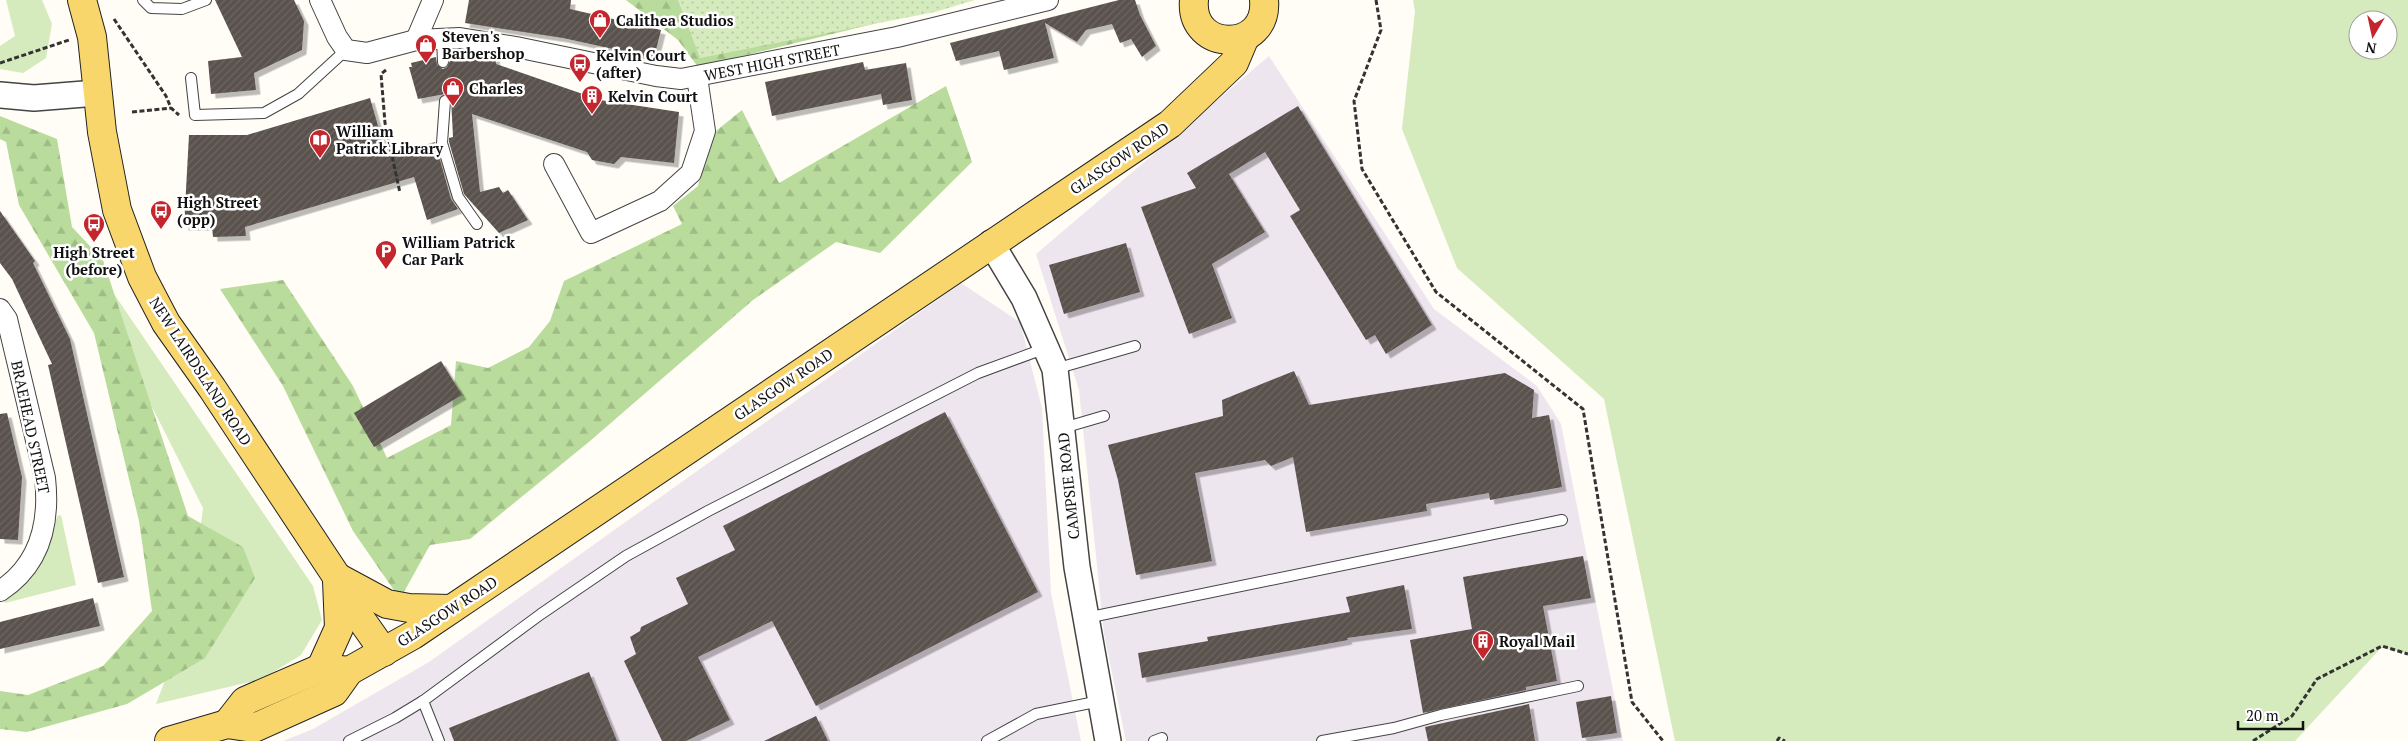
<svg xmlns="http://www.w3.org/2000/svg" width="2408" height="741" font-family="'PT Serif',serif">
	<defs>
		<pattern id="forest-firs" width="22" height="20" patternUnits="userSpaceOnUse" patternTransform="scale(1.25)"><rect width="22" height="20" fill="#b9dc9c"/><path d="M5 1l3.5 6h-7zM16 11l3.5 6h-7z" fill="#9ebc85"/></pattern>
		<pattern id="park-dots" width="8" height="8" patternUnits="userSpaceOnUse" patternTransform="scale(1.25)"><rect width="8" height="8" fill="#d5ebbd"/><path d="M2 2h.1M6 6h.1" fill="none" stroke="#b6c8a1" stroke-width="1.8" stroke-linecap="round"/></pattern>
		<pattern id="building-hatch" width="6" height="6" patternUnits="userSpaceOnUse" patternTransform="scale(1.25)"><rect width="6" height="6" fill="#5a524d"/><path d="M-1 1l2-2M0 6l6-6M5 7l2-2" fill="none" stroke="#6d6662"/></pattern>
		<filter id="shadow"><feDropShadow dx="4.5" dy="4.5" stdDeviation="0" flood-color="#0004"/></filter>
	</defs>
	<rect width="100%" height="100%" fill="#fffdf5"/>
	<!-- industrial -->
	<g fill="#eee6ef">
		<path d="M1269,56L1434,309L1537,386L1561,424L1623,741H1126L1104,634L1079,390L1036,254Z"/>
		<path d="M961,283L1020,322L1042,408L1051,593L1081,741H283L313,729L429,662Z"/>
	</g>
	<!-- grass -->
	<g fill="#d5ebbd" fill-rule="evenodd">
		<path d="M6,0H42L52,24L46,58L23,73L0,69V46L15,36Z"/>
		<path d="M1413,0H2408V654L2382,647L2295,741H1675L1604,399L1457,268L1402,129L1415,11ZM2358,20H2388V50H2358Z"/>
		<path d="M99,272L313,586L322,620L301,655L262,679L156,704L189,617L203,508L137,377Z"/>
		<path d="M61,515L76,585L5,603L4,600C35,580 50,551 57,516Z"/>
	</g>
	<!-- forest -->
	<g fill="url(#forest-firs)">
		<path d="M626,0H971L698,67L678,40Z"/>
		<path d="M946,86L972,162L880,253L836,242L753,300L590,441L470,539L430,545L400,599L353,531L283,386L220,289L283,280L353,386L387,458L451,425L456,361L488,368L529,347L550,321L564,281L682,224L673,206L698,186L711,135L742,110L779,183Z"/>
		<path d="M0,116L57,139L72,227L103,260L188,516L243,547L255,578L205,658L127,704L27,732L0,729V691L28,695L103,666L152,611L139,521L94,333L19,205L6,142L0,139Z"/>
	</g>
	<!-- park -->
	<path fill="url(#park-dots)" d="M678,0H975L935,12L700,58Z"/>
	<!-- building -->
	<g fill="url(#building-hatch)" filter="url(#shadow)">
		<path d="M215,0H294L304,21L302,50L254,73L256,90L211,94L208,61L242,57Z"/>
		<path d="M469,0H571L570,9L661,30L654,58L563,38L465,23Z"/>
		<path d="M1119,0H1135L1140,15L1156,46L1142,57L1131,39L1120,43L1112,24L1086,30L1077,42L1045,23L1054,58L1004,70L999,51L956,61L950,43Z"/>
		<path d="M436,57L437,65L443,69L447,67L450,61L495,57L496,64L600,100L679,112L674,163L621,157L614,164L592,160L587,152L472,114L480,192L499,187L503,193L508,190L528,220L499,233L464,194L449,142V138L453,137L451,98L445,94L418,99L409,67H412L411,63Z"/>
		<path d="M863,62L865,70L906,63L912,100L883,105L881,94L772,116L765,82Z"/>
		<path d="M370,98L387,157L435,142L451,199L458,209L427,220L414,177L245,227L246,236L213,237L212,226H184L189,135H247Z"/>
		<path d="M1298,106L1432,325L1386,354L1375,335L1366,340L1290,216L1300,210L1265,152L1229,174L1265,232L1212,264L1232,318L1189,334L1141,207L1196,188L1187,173Z"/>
		<path d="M0,211L35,261L33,263L70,339L124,577L98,583L48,365L52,364L12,279L0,263Z"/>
		<path d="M1126,243L1140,292L1064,314L1049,265Z"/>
		<path d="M441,361L462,395L374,447L354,413Z"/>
		<path d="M1294,371L1309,405L1505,373L1534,390L1532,418L1549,415L1562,487L1490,500L1489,493L1426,504L1427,511L1306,532L1293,457L1271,466L1265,460L1195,473L1212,561L1136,575L1118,480L1108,445L1223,416L1222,400Z"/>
		<path d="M945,412L1038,592L816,706L772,621L698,657L730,720L686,741H662L624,661L636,654L630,637L640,631L641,627L688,604L676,578L735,550L723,526Z"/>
		<path d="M7,413L22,477L18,540L0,539V414Z"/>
		<path d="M1583,556L1591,598L1543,606L1557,681L1526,687V690L1423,713L1410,640L1472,629L1463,577Z"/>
		<path d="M1404,585L1412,629L1347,638L1348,640L1142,678L1138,653L1208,641L1207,637L1350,612L1346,597Z"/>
		<path d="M93,598L100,626L0,649V622Z"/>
		<path d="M589,672L617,741H454L449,728Z"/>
		<path d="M1611,696L1617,733L1582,738L1576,702Z"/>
		<path d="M1529,704L1535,741H1428L1425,727Z"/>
		<path d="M816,716L828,741H764Z"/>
	</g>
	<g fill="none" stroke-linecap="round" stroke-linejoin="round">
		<!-- service casing -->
		<g stroke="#444" stroke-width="12">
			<g id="service">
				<path d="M143,0L151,8L182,9L206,0"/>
				<path d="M442,38L443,62"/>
				<path d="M191,78L195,115L264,113L298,94L346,50"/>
				<path d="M445,101L442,143L458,197L477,224"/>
				<path d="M1055,369L1135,346"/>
				<path d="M1063,428L1104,416"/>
				<path d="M1086,618L1562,520"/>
				<path d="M423,701L439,741"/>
				<path d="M349,741L395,718L423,701L541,614L626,556L708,511L978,373L1046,348"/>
				<path d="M987,741L1036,714L1100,701"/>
				<path d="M1154,741L1162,738"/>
				<path d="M1322,741L1394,728L1441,715L1578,686"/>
			</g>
		</g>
		<!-- minor casing -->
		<g stroke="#444" stroke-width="22">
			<g id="minor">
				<path d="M320,0L337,37L346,50L367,53L416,40L460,38L516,47L656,76L681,79L897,37L1048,0"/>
				<path d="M416,40L433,0"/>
				<path d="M554,164L591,233L660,201L691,173L705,131L697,77"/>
				<path d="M0,309L7,319L45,478C50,523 40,565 0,591"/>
			</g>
		</g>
		<!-- tertiary casing -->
		<g stroke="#444" stroke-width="28">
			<g id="tertiary">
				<path d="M0,95L34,98L97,93"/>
				<path d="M991,243L1024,298L1055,369L1077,567L1108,741"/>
			</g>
		</g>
		<!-- primary casing -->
		<g stroke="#222" stroke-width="30">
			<g id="primary">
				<path d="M82,0L92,37L102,132L117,210L142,277L166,323L212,388L337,577L358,615L384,652"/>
				<path d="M1194,0C1189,53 1269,53 1264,0"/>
				<path d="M337,577L387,604L409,608L451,609"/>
				<path d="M321,668L339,628L337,581"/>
				<path d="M227,724L245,701L321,668L349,671"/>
				<path d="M169,741L227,724L254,728L334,692L349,671L413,635L1170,124L1234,63L1245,37"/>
			</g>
		</g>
		<!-- path -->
		<g stroke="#333" stroke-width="3" stroke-dasharray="5 2.5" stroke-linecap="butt">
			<path d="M1376,0L1381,30L1354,101L1362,169L1436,292L1583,409L1632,702L1663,741"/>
			<path d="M114,19L166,96L171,108L179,115"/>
			<path d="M0,63L69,40"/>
			<path d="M386,70L381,74L385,123L400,193"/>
			<path d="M132,112L171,108"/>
			<path d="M1777,741L1779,738L1785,741"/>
			<path d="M2253,741L2292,716L2317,679L2382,646L2408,654"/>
		</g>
		<!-- service -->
		<use href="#service" stroke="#fff" stroke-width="10"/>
		<!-- minor -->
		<use href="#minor" stroke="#fff" stroke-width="20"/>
		<!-- tertiary -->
		<use href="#tertiary" stroke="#fff" stroke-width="25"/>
		<!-- primary -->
		<use href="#primary" stroke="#f9d66b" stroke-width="28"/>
	</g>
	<!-- icons -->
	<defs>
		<g id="shop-pin" transform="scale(1.125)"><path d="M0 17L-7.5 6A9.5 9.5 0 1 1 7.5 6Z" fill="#c4262e" stroke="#fff"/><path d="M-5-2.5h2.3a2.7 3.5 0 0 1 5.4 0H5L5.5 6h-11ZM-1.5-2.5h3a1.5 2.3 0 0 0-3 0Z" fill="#fff"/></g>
		<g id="bus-pin" transform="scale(1.125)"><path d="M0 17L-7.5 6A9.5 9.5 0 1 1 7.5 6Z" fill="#c4262e" stroke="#fff"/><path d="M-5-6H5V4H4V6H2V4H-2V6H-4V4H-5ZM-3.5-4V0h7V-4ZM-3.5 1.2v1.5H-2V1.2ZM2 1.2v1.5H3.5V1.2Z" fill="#fff"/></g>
		<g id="building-pin" transform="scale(1.125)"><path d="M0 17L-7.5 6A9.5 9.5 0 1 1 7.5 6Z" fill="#c4262e" stroke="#fff"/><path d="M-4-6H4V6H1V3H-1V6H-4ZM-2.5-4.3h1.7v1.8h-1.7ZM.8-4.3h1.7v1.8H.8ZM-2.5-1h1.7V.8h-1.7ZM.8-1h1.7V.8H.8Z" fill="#fff"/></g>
		<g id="library-pin" transform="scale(1.125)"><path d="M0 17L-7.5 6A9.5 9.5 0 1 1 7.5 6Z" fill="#c4262e" stroke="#fff"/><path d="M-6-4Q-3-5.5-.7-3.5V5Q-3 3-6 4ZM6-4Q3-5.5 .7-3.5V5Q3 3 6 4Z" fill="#fff"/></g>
		<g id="parking-pin" transform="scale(1.125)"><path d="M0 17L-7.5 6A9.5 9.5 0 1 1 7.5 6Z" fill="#c4262e" stroke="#fff"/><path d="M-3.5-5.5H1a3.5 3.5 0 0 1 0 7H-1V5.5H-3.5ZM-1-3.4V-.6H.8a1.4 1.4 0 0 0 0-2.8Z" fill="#fff"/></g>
	</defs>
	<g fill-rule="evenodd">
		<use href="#shop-pin" x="600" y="20"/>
		<use href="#shop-pin" x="426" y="45"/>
		<use href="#bus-pin" x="580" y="64"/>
		<use href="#shop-pin" x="453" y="88"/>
		<use href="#building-pin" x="592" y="96"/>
		<use href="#library-pin" x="320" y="140"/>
		<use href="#bus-pin" x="161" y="211"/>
		<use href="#bus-pin" x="94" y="224"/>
		<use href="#parking-pin" x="386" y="251"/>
		<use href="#building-pin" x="1483" y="641"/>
	</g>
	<g text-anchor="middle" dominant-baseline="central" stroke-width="5" stroke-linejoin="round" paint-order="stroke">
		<!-- poi labels -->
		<g font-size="15" font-weight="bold" fill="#111" stroke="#fff" text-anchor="start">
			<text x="616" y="20">Calithea Studios</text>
			<text x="442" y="36">Steven's<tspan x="442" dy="17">Barbershop</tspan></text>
			<text x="596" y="55">Kelvin Court<tspan x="596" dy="17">(after)</tspan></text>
			<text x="469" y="88">Charles</text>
			<text x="608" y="96">Kelvin Court</text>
			<text x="336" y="131">William<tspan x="336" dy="17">Patrick Library</tspan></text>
			<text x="177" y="202">High Street<tspan x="177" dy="17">(opp)</tspan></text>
			<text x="402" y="242">William Patrick<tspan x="402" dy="17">Car Park</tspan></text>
			<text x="94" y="252" text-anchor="middle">High Street<tspan x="94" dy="17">(before)</tspan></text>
			<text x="1499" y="641">Royal Mail</text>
		</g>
		<!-- street labels -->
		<g font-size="15" fill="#111" stroke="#fff">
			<text transform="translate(772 62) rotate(-11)">WEST HIGH STREET</text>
			<text transform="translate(1119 158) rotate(-34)">GLASGOW ROAD</text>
			<text transform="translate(201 371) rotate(57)">NEW LAIRDSLAND ROAD</text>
			<text transform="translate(783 384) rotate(-34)">GLASGOW ROAD</text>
			<text transform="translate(31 427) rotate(78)">BRAEHEAD STREET</text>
			<text transform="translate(1068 486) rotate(-96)">CAMPSIE ROAD</text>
			<text transform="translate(447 611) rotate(-33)">GLASGOW ROAD</text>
		</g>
	</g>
	<!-- north arrow -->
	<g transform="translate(2373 35) rotate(189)"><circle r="24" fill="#ffffff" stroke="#a0a0a0"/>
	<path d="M0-4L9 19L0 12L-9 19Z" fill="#c4262e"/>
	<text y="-8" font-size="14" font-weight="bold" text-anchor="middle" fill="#111111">N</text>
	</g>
	<!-- scale -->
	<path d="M2238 721v8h65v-8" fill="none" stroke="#111111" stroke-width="2.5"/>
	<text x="2246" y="721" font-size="15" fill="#111111" stroke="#ffffff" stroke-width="4" paint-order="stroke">20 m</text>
</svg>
